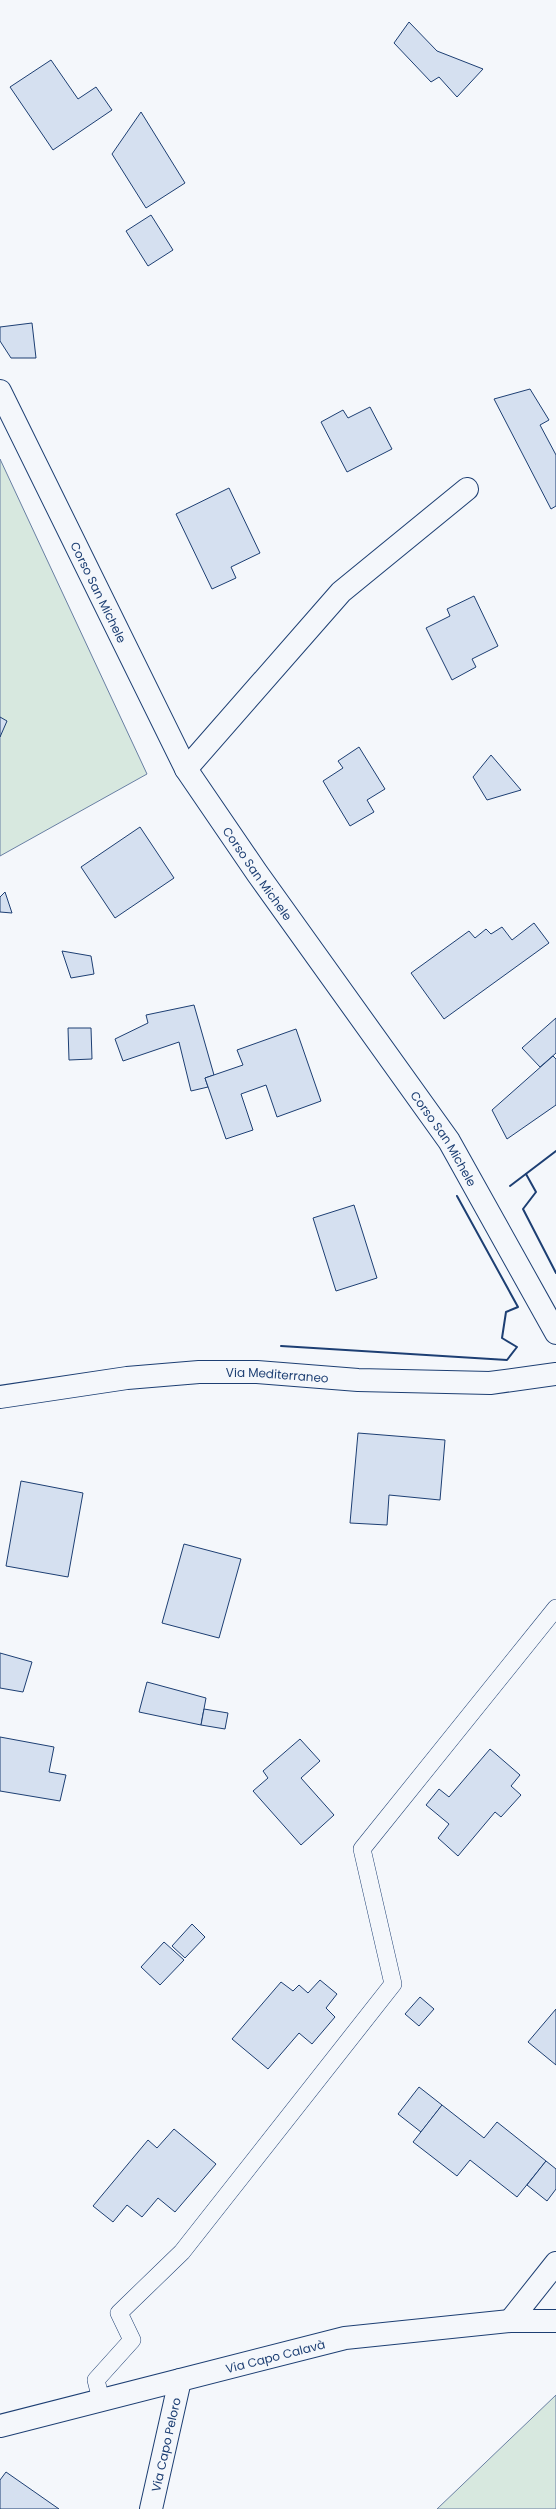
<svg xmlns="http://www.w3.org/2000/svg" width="556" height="2509" font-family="Poppins,sans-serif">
	<rect width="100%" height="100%" fill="#f4f7fb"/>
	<!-- green -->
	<g fill="#d7e8df" stroke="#687fa3">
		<path d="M0,459L147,774L0,856Z"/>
		<path d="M556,2395V2509H437Z"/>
	</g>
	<!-- building -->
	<g fill="#d5e0f0" stroke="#1d3f73">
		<path d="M409,22L437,51L483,69L457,97L439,77L431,82L394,43Z"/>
		<path d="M51,60L78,99L96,87L112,110L53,150L10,87Z"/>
		<path d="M141,112L185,183L146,208L112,154Z"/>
		<path d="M151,215L173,250L148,266L126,231Z"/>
		<path d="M32,323L36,358H11L0,341V327Z"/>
		<path d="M530,389L549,420L540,425L556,455V506L551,509L494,399Z"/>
		<path d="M370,407L392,449L347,472L321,422L343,410L348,418Z"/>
		<path d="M229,488L260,553L231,567L236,578L212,589L176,514Z"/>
		<path d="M474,596L498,646L472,659L476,667L452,680L426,628L450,616L447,609Z"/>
		<path d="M0,717L7,721L0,737Z"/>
		<path d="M359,747L385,789L367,800L374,812L350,826L323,781L343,768L338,761Z"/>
		<path d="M491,755L521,790L487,800L473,777Z"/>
		<path d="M140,827L174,878L115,918L81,867Z"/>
		<path d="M5,892L12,913L0,912V897Z"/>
		<path d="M534,923L549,943L444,1019L411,973L469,931L475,938L486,929L491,934L502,927L512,940Z"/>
		<path d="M62,951L91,956L94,974L71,978Z"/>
		<path d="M194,1005L214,1075L205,1078L208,1087L191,1091L179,1042L123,1061L115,1039L148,1023L146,1015Z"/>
		<path d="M556,1018V1053L540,1067L522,1048Z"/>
		<path d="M68,1028H91L92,1059L69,1060Z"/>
		<path d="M296,1029L321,1101L277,1117L266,1085L241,1094L253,1130L226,1139L205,1078L243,1065L237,1050Z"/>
		<path d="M553,1056L556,1059V1105L507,1139L492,1110Z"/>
		<path d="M354,1205L377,1278L336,1291L313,1218Z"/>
		<path d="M358,1433L445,1440L440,1500L389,1495L387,1525L350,1523Z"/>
		<path d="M21,1481L83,1493L68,1577L6,1566Z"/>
		<path d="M184,1544L241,1559L219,1638L162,1623Z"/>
		<path d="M0,1653L32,1662L23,1692L0,1688Z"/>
		<path d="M147,1682L206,1698L201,1725L139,1712Z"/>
		<path d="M204,1709L228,1713L225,1729L201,1725Z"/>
		<path d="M0,1737L54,1747L49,1772L66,1775L60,1801L0,1791Z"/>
		<path d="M300,1739L320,1761L301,1778L334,1815L301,1845L253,1791L268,1778L263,1771Z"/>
		<path d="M490,1749L520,1775L511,1786L521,1795L501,1817L495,1812L458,1856L438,1838L449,1824L426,1805L439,1789L449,1797Z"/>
		<path d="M192,1924L205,1937L185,1958L172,1946Z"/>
		<path d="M164,1942L184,1960L160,1985L141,1967Z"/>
		<path d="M320,1980L337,1994L326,2008L335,2017L312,2044L299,2033L268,2069L232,2039L281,1982L293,1991L299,1985L308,1993Z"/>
		<path d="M420,1997L434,2009L419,2026L405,2014Z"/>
		<path d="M556,2009V2065L528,2042Z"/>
		<path d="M419,2087L442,2105L421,2132L398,2114Z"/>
		<path d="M442,2105L484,2138L497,2122L546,2161L517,2197L470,2160L457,2176L413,2142Z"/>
		<path d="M174,2129L216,2164L175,2212L158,2198L142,2217L127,2205L113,2222L93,2206L148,2140L157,2148Z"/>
		<path d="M546,2161L556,2169V2189L547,2201L527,2185Z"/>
		<path d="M6,2472L59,2509H0V2480Z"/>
	</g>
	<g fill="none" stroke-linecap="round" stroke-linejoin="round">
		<!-- lane casing -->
		<g stroke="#1d3f73" stroke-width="18">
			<path id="lane" d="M101,2400L96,2380L132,2340L119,2313L182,2252L393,1984L362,1849L556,1608"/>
		</g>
		<!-- street casing -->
		<g stroke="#1d3f73" stroke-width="24">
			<g id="street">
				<path d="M186,769L341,592L467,489"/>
				<path d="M510,2321L556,2263"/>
				<path id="s1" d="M0,2426L345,2338L510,2321H556"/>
				<path id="s2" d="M151,2509L180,2380"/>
			</g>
		</g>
		<!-- secondary casing -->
		<g stroke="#1d3f73" stroke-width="24">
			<g id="secondary">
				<path id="s3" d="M0,391L186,769L257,873L449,1141L556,1333"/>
				<path id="s4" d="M0,1397L127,1378L199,1372H257L358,1380L490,1383L556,1374"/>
			</g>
		</g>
		<!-- lane -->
		<use href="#lane" stroke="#f4f7fb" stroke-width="17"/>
		<!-- street -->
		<use href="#street" stroke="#f4f7fb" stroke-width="22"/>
		<!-- secondary -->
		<use href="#secondary" stroke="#f4f7fb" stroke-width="22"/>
		<!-- wall -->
		<g stroke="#1d3f73" stroke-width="2">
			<path d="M526,1174L536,1192L523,1209L556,1273"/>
			<path d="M510,1186L556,1151"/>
			<path d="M281,1346L507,1360L517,1347L502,1338L506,1312L518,1307L457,1196"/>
		</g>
	</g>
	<g text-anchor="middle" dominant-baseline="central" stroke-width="3" stroke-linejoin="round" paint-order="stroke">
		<!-- street labels -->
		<g font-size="12" fill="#1d3f73" stroke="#f4f7fb">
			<text stroke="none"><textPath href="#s3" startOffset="224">Corso San Michele</textPath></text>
			<text stroke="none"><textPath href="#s3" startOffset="548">Corso San Michele</textPath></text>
			<text stroke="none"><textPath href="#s3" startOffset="872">Corso San Michele</textPath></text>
			<text stroke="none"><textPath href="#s4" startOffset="279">Via Mediterraneo</textPath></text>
			<text stroke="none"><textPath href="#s1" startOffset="284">Via Capo Calavà</textPath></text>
			<text stroke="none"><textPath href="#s2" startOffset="66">Via Capo Peloro</textPath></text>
		</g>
	</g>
</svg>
